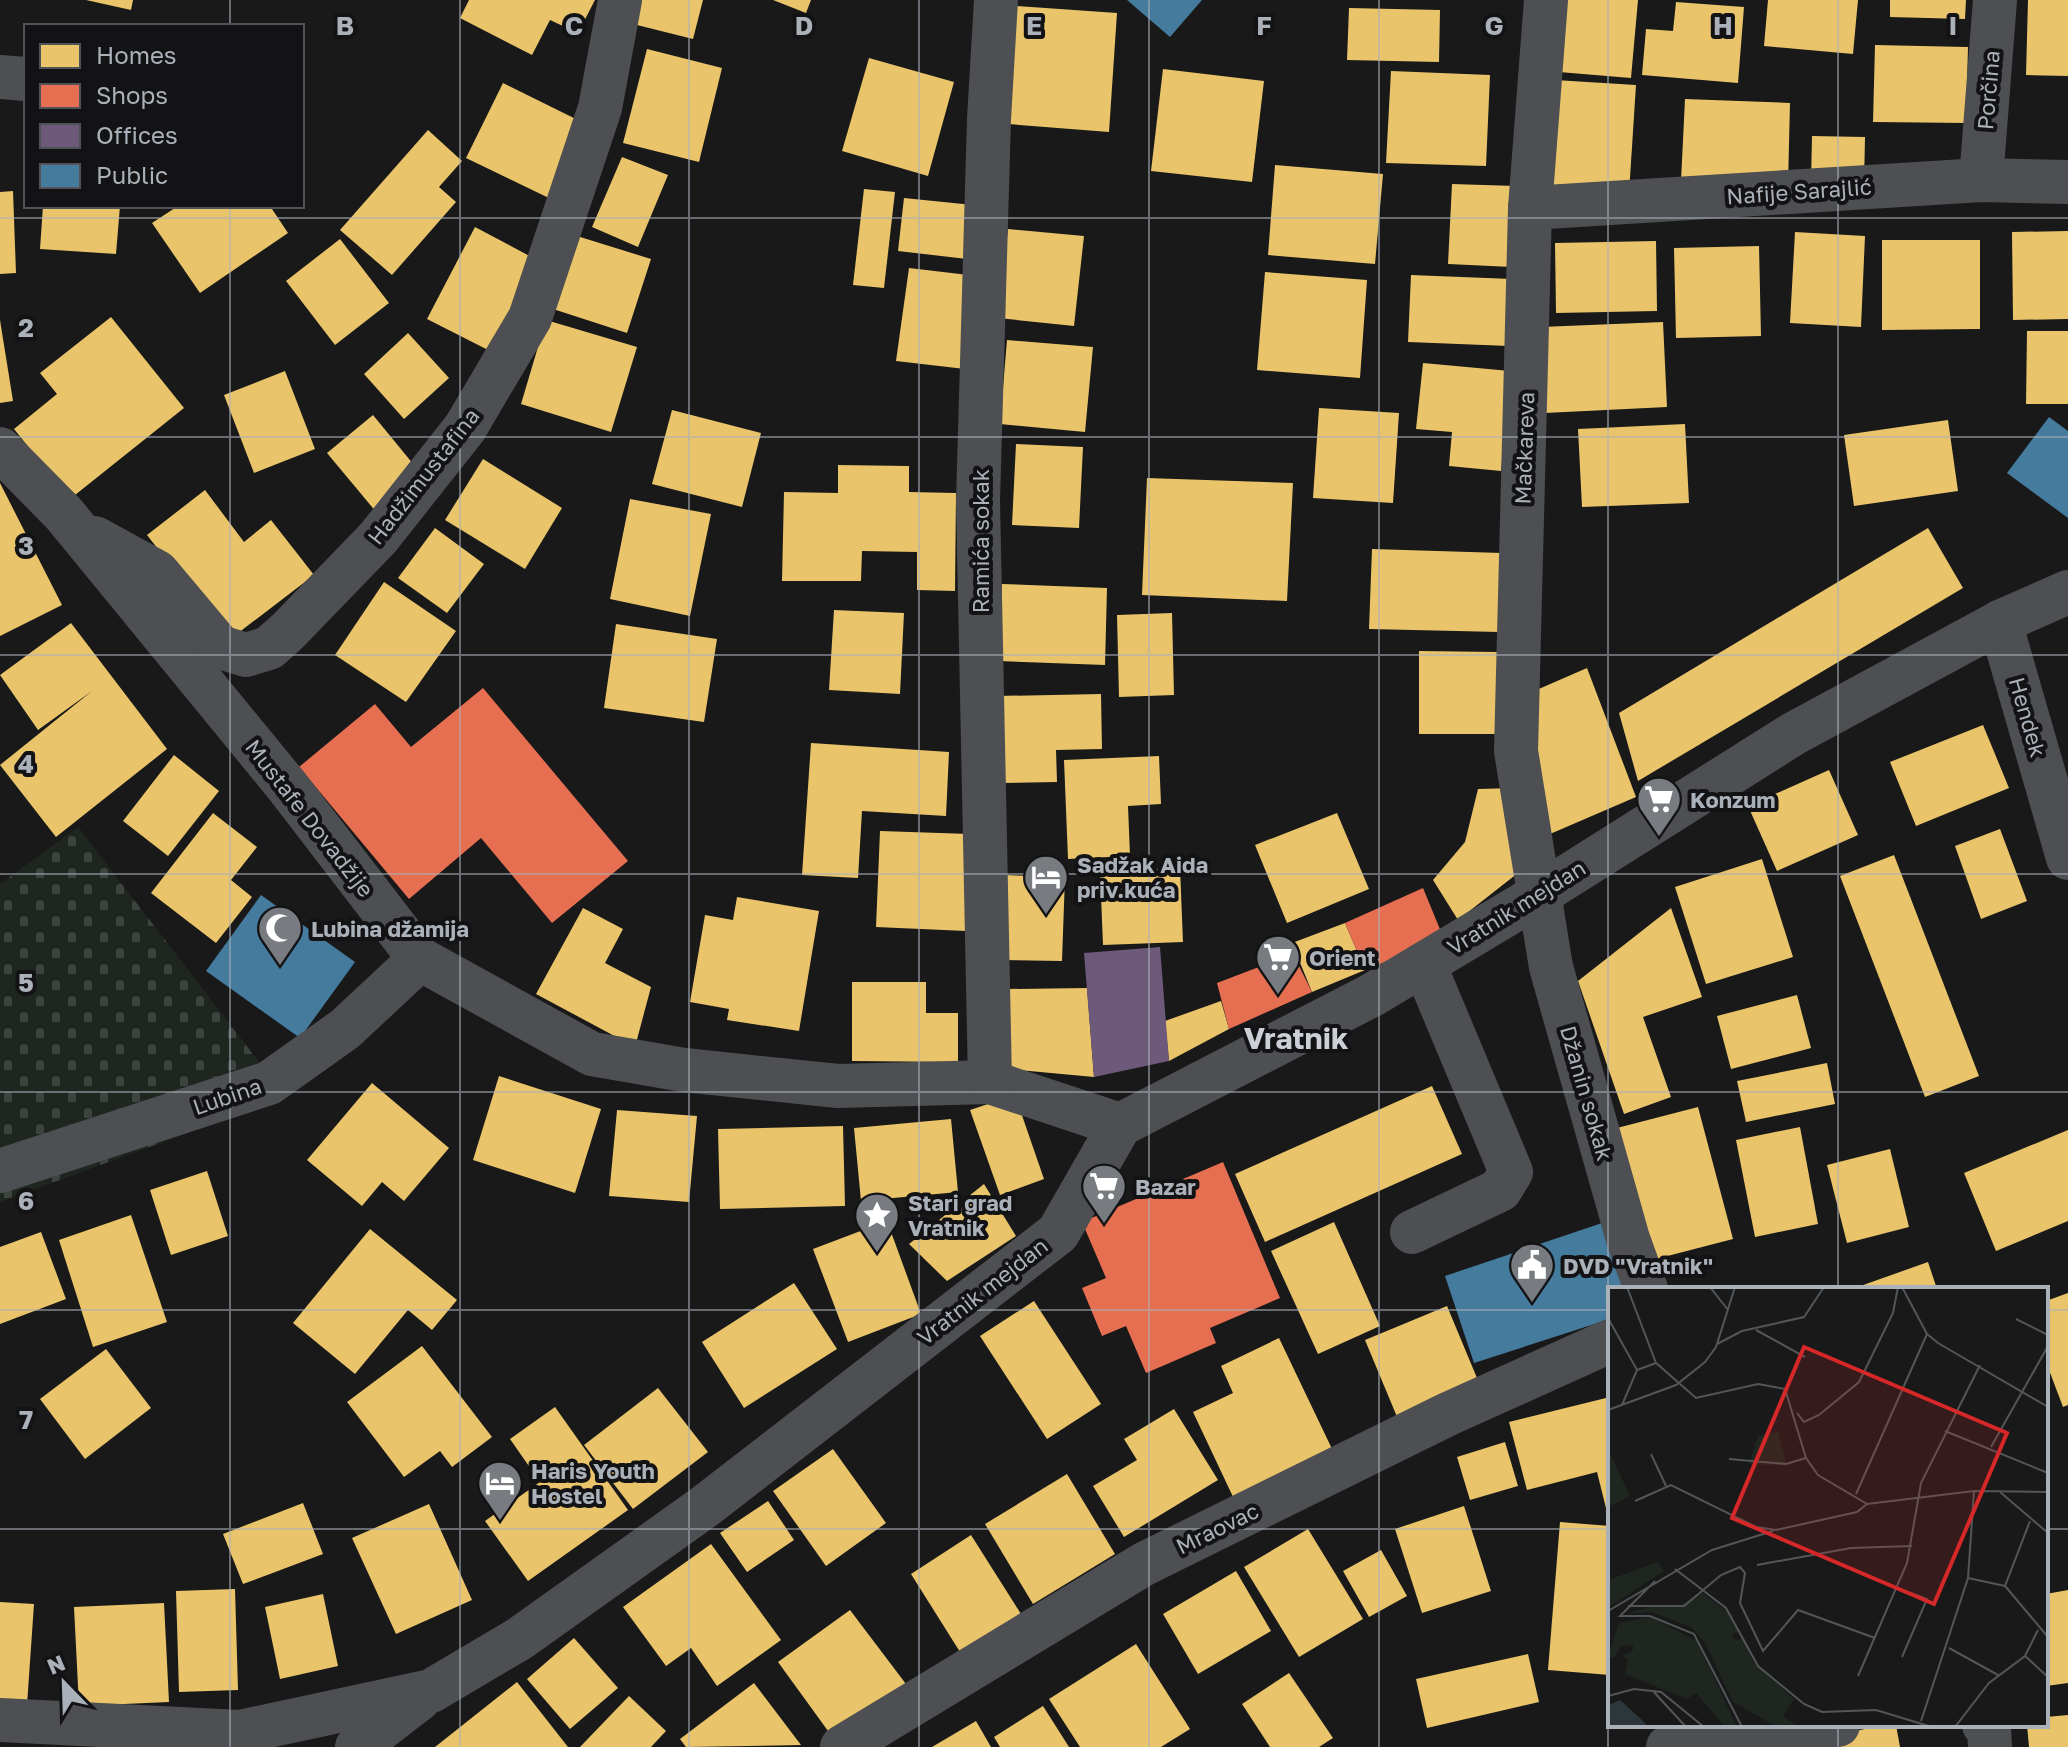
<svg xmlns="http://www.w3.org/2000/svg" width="2068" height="1747" font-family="'Golos Text',sans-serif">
	<defs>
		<pattern id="cemetery-stones" width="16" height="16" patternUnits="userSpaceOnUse" patternTransform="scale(2)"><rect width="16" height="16" fill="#1f2620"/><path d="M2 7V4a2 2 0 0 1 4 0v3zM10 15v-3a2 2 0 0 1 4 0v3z" fill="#3d433e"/></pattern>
	</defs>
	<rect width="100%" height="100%" fill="#191919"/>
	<!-- cemetery -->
	<path fill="url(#cemetery-stones)" d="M78,827L286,1097L0,1202V884Z"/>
	<!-- homes -->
	<g fill="#e9c46a">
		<path d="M86,0H133L131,10Z"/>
		<path d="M469,0H595L578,33L550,20L532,55L460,18Z"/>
		<path d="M635,0H703L693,39L629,23Z"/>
		<path d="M773,0H811L806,13Z"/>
		<path d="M1564,0H1638L1631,78L1559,72Z"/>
		<path d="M1768,0H1858L1853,54L1764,46Z"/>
		<path d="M1890,0H1966L1965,19L1890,17Z"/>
		<path d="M2028,0H2068V76L2026,75Z"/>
		<path d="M1676,2L1744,7L1738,83L1642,75L1646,29L1673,31Z"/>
		<path d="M1017,6L1117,13L1109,132L1008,124Z"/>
		<path d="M1349,8L1440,10L1439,62L1347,60Z"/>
		<path d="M1875,45L1968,47L1966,123L1873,122Z"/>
		<path d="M647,49L722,68L699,162L623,143Z"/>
		<path d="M869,58L954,82L928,176L842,151Z"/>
		<path d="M1163,69L1264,81L1252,182L1151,171Z"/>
		<path d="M1391,71L1490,75L1486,166L1386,163Z"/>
		<path d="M1555,80L1636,85L1629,193L1549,188Z"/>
		<path d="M503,83L592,127L555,201L466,158Z"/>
		<path d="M1685,99L1790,103L1788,185L1681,181Z"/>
		<path d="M428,130L462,161L439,187L456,202L392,275L340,230Z"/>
		<path d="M1812,136L1865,137L1864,184L1811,182Z"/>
		<path d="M622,157L668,175L638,247L592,227Z"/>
		<path d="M1275,165L1383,174L1375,264L1268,255Z"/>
		<path d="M1452,184L1516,186L1512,267L1448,264Z"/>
		<path d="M864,189L895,192L884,288L853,285Z"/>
		<path d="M13,191L16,273L0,274V192Z"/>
		<path d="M904,198L973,205L967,259L898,251Z"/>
		<path d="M43,206H120L116,254L40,249Z"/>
		<path d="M178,206H270L288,233L200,293L152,223Z"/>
		<path d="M475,227L539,261L492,352L427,319Z"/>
		<path d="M1008,229L1084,236L1074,326L998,318Z"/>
		<path d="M2068,231V319L2013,320L2012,232Z"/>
		<path d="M1795,232L1865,236L1861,327L1790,323Z"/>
		<path d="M577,236L651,259L627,333L553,309Z"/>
		<path d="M340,239L389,303L335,345L286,281Z"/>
		<path d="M1882,240H1980V329L1882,330Z"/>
		<path d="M1656,241L1657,311L1556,313L1555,243Z"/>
		<path d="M1759,246L1761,336L1676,338L1674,248Z"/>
		<path d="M909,268L977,276L965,369L896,361Z"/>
		<path d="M1265,272L1367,280L1360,378L1257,370Z"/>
		<path d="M1411,275L1512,279L1509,346L1408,342Z"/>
		<path d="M111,317L184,408L70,499L14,429L57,394L40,373Z"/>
		<path d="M0,320L13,401L0,403Z"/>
		<path d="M546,320L637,347L611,432L521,404Z"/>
		<path d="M1663,322L1667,407L1545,413L1541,327Z"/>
		<path d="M2027,331H2068V404H2026Z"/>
		<path d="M408,333L449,378L404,419L364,374Z"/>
		<path d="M1007,340L1093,347L1085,432L1000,424Z"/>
		<path d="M1423,363L1510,371L1501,471L1449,466L1452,432L1416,429Z"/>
		<path d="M285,371L315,449L254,473L224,395Z"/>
		<path d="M1319,408L1399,413L1393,503L1313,498Z"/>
		<path d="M672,410L761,433L742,507L652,484Z"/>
		<path d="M373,415L423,476L377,513L327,453Z"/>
		<path d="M1948,420L1958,491L1854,506L1844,435Z"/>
		<path d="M1685,424L1689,503L1582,507L1578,429Z"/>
		<path d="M1016,444L1083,447L1079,528L1012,525Z"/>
		<path d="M483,459L562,508L525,569L445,520Z"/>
		<path d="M838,465L909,466V492L956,493L955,591L917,590V552L862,551L861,581H782L784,492L838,493Z"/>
		<path d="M1147,478L1293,483L1287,601L1142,595Z"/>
		<path d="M0,483L62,605L0,636Z"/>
		<path d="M205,490L244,542L271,520L314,575L229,640L147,535Z"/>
		<path d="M630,499L711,514L690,616L610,599Z"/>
		<path d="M435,528L484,564L447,613L398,578Z"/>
		<path d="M1928,528L1963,588L1638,781L1619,713Z"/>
		<path d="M1372,549L1502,553L1500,632L1369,629Z"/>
		<path d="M384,582L456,631L406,702L335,655Z"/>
		<path d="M1002,584L1107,588L1105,665L998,661Z"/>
		<path d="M834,610L904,613L900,694L829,690Z"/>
		<path d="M1172,613L1174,695L1119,697L1117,615Z"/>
		<path d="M71,623L167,749L56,837L0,765L92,691L38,730L0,675Z"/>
		<path d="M616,624L717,639L704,722L604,708Z"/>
		<path d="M1419,651L1498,652V734H1419Z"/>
		<path d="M1587,668L1636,797L1550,834L1525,695Z"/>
		<path d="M1101,694L1102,749L1056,750L1057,782L999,783L997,696Z"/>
		<path d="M1983,725L2009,788L1916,826L1890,762Z"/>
		<path d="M811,743L949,752L946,816L862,811L858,878L802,875Z"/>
		<path d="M174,755L219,791L168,856L123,821Z"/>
		<path d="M1159,756L1161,804L1128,806L1130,856L1068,859L1064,760Z"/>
		<path d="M1829,770L1858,835L1777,871L1748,806Z"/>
		<path d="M1515,788L1518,873L1458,920L1433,880L1465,842L1478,789Z"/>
		<path d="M213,813L257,847L231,880L252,897L216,943L151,893Z"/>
		<path d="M1337,813L1369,889L1287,923L1255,845Z"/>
		<path d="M2000,829L2027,901L1981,919L1955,846Z"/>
		<path d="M880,831L970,834L966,931L876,927Z"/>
		<path d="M1894,855L1979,1076L1925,1097L1840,876Z"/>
		<path d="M1762,859L1793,957L1706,984L1675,887Z"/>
		<path d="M1180,868L1183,942L1103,945L1100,871Z"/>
		<path d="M1004,875L1065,877L1062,961L1001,960Z"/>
		<path d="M737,897L819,911L799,1031L727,1020L729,1009L690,1002L705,915L733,920Z"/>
		<path d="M583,908L623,929L605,963L651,987L635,1047L536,994Z"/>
		<path d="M1671,908L1702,997L1643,1017L1671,1097L1624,1114L1578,981Z"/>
		<path d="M1345,923L1365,970L1312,992L1292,943Z"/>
		<path d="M852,982H926V1013H958V1062L852,1061Z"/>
		<path d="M1087,988L1094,1077L1009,1069L1008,989Z"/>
		<path d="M1797,995L1811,1048L1731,1069L1717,1016Z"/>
		<path d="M1221,1001L1229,1029L1169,1061L1165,1021Z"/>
		<path d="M1827,1063L1835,1104L1746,1122L1737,1081Z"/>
		<path d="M499,1076L601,1109L575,1193L473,1160Z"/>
		<path d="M372,1083L449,1148L404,1201L382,1182L362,1206L307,1160Z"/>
		<path d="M1432,1086L1462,1154L1265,1242L1235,1174Z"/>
		<path d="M1015,1095L1044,1179L1000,1195L970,1110Z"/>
		<path d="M1698,1107L1733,1239L1652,1260L1617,1128Z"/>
		<path d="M617,1110L697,1116L689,1202L609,1196Z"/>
		<path d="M951,1119L958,1192L861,1201L854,1128Z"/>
		<path d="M843,1126L845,1206L720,1209L718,1129Z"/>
		<path d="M1800,1127L1818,1224L1755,1237L1736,1140Z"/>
		<path d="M2068,1130V1221L1996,1251L1964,1173Z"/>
		<path d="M1890,1149L1909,1227L1847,1243L1827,1165Z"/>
		<path d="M207,1171L228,1236L171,1255L150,1190Z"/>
		<path d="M984,1184L1016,1236L947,1281L909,1244Z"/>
		<path d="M131,1215L167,1322L93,1347L59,1240Z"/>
		<path d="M887,1221L921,1314L848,1342L813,1249Z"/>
		<path d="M1334,1222L1380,1326L1318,1354L1271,1251Z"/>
		<path d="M370,1229L457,1300L432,1330L408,1310L355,1374L293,1323Z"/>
		<path d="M41,1232L66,1299L0,1324V1247Z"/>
		<path d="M1928,1262L1937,1289H1852Z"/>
		<path d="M794,1283L837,1349L744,1408L702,1342Z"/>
		<path d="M2068,1293V1405L2063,1407L2046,1362V1301Z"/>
		<path d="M1034,1301L1101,1404L1047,1439L980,1336Z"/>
		<path d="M1447,1306L1482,1390L1400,1424L1365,1340Z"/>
		<path d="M1279,1338L1333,1451L1234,1499L1193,1412L1233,1393L1221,1366Z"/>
		<path d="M422,1346L492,1437L452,1467L440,1451L404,1477L347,1402Z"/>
		<path d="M106,1349L151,1408L85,1459L40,1399Z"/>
		<path d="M658,1388L708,1452L633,1509L584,1445Z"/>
		<path d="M1610,1397V1507L1606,1508L1597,1472L1527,1490L1509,1422Z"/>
		<path d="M555,1407L628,1510L528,1581L485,1521L540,1482L510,1439Z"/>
		<path d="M1174,1409L1218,1480L1124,1537L1093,1486L1137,1460L1124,1439Z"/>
		<path d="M1505,1442L1518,1486L1470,1500L1457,1457Z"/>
		<path d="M833,1449L886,1523L826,1566L773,1491Z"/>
		<path d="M1067,1474L1115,1554L1033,1604L985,1524Z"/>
		<path d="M768,1501L794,1540L747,1572L720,1533Z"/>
		<path d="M303,1503L323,1554L243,1584L223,1534Z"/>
		<path d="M429,1504L472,1600L396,1634L352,1538Z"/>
		<path d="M1464,1506L1491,1591L1422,1613L1395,1529Z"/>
		<path d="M1560,1522L1610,1526V1675L1548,1670Z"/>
		<path d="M1308,1529L1363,1619L1299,1657L1244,1567Z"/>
		<path d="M971,1535L1021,1614L960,1652L911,1574Z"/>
		<path d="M711,1544L781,1640L717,1686L691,1648L666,1666L623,1607Z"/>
		<path d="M1381,1550L1407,1596L1369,1617L1343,1571Z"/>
		<path d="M1236,1571L1271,1631L1198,1674L1163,1614Z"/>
		<path d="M235,1589L238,1690L179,1692L176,1591Z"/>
		<path d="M2068,1590V1683L2046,1686V1594Z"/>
		<path d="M323,1594L338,1666L280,1679L265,1607Z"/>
		<path d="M0,1602L34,1604L27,1705L0,1703Z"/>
		<path d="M164,1603L169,1702L79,1706L74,1607Z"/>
		<path d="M850,1610L909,1688L836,1742L778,1662Z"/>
		<path d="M574,1638L618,1688L570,1729L527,1679Z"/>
		<path d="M1136,1644L1190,1729L1161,1747H1080L1049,1699Z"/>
		<path d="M1528,1654L1539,1702L1427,1728L1416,1679Z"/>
		<path d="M1289,1673L1333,1738L1319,1747H1270L1242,1704Z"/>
		<path d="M517,1682L568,1747H435Z"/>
		<path d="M754,1683L801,1745L686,1747L680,1739Z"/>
		<path d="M629,1696L666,1731L651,1747H580Z"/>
		<path d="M1043,1706L1069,1747H1000L994,1737Z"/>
		<path d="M2068,1715V1747H2029L2027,1725H2046V1717Z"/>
		<path d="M976,1721L991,1747H932Z"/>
		<path d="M1885,1725H1896L1900,1747H1817L1815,1739Z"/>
	</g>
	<!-- shops -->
	<g fill="#e76f51">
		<path d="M483,688L628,861L552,923L481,838L409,899L299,767L375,704L411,747Z"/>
		<path d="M1423,888L1444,939L1365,970L1345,923Z"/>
		<path d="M1293,954L1312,992L1229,1029L1217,983Z"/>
		<path d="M1223,1162L1280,1298L1210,1328L1216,1343L1146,1373L1126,1326L1102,1336L1082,1288L1106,1278L1082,1222Z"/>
	</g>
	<!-- offices -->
	<path fill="#6d597a" d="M1160,947L1169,1061L1094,1077L1084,953Z"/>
	<!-- public -->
	<g fill="#457b9d">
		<path d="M1127,0H1202L1170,37Z"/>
		<path d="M2049,417L2068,431V518L2007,473Z"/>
		<path d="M261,895L355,962L300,1038L206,971Z"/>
		<path d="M1605,1222L1627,1289H1610V1319L1474,1363L1445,1276Z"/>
	</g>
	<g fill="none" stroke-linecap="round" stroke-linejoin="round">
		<!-- minor -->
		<g stroke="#4d4f52" stroke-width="44">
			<path d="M1546,0L1530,208L1516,751L1551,967L1628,1239L1646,1289"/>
			<path d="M0,77L26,79"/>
			<path d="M1981,180L1995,0"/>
			<path d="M1530,208L1981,180L2068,182"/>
			<path d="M0,449L64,514L287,786L420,959L592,1054L684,1070L838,1086L990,1082L1120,1125"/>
			<path d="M95,538L157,572L220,647L246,655L269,648L288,631L378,538L465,428L530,318L600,108L620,0"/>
			<path d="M2000,622L2068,858"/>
			<path d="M990,1082L978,501L989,119L996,0"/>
			<path d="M0,1171L269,1083L345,1029L420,959"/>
			<path d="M1412,1232L1500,1190L1511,1172L1424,964"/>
			<path d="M0,1720L240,1732L431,1691L519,1639L704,1507L1058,1233L1120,1125L1372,995L1519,907L1793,734L2000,622L2068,592"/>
			<path d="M1984,1725L1989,1729L1990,1747"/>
			<path d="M357,1747L419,1699"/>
			<path d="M842,1747L1144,1564L1448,1414L1610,1341"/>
			<path d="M1668,1747L1838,1725"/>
		</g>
	</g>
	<!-- grid -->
	<path fill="none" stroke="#abb1b9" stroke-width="2" stroke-opacity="0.55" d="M230,0V26M460,0V1747M689,0V1747M919,0V1747M1149,0V1747M1379,0V1747M1608,0V1747M1838,0V1289M230,206V1747M0,218H2068M0,437H2068M0,655H2068M0,874H2068M0,1092H2068M0,1310H1610M2046,1310H2068M0,1529H1610M2046,1529H2068M1838,1725V1747"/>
	<!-- icons -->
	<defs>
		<g id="supermarket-pin" transform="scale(2.3)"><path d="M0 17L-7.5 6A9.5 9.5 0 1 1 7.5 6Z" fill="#787c81" stroke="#131315"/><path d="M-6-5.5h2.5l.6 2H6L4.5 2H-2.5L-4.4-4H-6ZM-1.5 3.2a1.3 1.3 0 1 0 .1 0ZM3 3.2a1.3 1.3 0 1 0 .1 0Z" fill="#fff"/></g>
		<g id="hotel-pin" transform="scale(2.3)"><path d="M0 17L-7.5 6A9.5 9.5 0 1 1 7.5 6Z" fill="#787c81" stroke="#131315"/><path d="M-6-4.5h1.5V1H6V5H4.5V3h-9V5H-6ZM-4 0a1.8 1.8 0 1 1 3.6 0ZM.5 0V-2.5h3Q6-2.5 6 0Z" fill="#fff"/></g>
		<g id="mosque-pin" transform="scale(2.3)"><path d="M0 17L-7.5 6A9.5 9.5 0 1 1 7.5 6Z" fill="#787c81" stroke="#131315"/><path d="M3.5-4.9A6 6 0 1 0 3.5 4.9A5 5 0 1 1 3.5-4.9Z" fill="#fff"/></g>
		<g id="sight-pin" transform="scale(2.3)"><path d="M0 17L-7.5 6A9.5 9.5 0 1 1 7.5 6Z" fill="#787c81" stroke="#131315"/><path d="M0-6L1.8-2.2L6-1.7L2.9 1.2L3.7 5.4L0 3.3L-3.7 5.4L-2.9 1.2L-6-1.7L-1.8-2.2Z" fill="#fff"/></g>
		<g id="civic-pin" transform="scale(2.3)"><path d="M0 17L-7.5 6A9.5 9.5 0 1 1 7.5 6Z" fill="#787c81" stroke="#131315"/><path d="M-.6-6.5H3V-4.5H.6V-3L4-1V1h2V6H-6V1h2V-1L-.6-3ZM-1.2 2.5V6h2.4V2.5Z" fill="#fff"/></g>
	</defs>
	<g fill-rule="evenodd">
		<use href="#supermarket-pin" x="1659" y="799"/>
		<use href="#hotel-pin" x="1046" y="877"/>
		<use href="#mosque-pin" x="280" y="928"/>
		<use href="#supermarket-pin" x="1278" y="957"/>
		<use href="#supermarket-pin" x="1104" y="1186"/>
		<use href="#sight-pin" x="877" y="1215"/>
		<use href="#civic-pin" x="1532" y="1265"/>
		<use href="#hotel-pin" x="500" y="1483"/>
	</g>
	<g text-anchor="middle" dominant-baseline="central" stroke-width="8" stroke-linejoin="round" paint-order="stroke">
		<!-- street labels -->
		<g font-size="22" fill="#abb1b9" stroke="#131315">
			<text transform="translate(1988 90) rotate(-85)">Porčina</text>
			<text transform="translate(1799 191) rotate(-4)">Nafije Sarajlić</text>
			<text transform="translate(1524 448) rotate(-88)">Mačkareva</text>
			<text transform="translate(423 476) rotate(-52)">Hadžimustafina</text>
			<text transform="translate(980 541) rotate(-90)">Ramića sokak</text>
			<text transform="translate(2028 717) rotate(74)">Hendek</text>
			<text transform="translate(310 818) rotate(52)">Mustafe Dovadžije</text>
			<text transform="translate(1516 907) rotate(-32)">Vratnik mejdan</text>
			<text transform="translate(1587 1093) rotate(74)">Džanin sokak</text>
			<text transform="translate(227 1096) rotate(-19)">Lubina</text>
			<text transform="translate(982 1291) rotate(-38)">Vratnik mejdan</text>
			<text transform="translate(1217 1528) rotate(-26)">Mraovac</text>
		</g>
		<!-- poi labels -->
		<g font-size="22" font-weight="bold" fill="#abb1b9" stroke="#131315" text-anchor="start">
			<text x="1690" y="799">Konzum</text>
			<text x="1077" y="864">Sadžak Aida<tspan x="1077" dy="25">priv.kuća</tspan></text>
			<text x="311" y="928">Lubina džamija</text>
			<text x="1309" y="957">Orient</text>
			<text x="1135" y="1186">Bazar</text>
			<text x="908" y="1202">Stari grad<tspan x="908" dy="25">Vratnik</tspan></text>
			<text x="1563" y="1265">DVD "Vratnik"</text>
			<text x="531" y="1470">Haris Youth<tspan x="531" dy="25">Hostel</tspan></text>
		</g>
		<!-- district labels -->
		<g font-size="30" font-weight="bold" fill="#ccd0d6" stroke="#131315">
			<text x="1296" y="1038">Vratnik</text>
		</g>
	</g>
	<!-- overview -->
	<g transform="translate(1608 1287)">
		<rect width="440" height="440" fill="#191919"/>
		<path d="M93,305L119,324L131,344L124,348L127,354L135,351L146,376L186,412L175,429L191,440H169L125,415L97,356L83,340L44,325L17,327L48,318L70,320ZM42,330L89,354L129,440H117L88,406L79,412L17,387L20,373L14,369L25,363V358L13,359L6,371L0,369L11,336Z" fill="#1f2620"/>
		<path d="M170,144L179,179L141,177L150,149ZM50,275L56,284L0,321V293Z" fill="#1f2620"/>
		<path d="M0,162L22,209L0,220Z" fill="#1f2620"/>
		<path d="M12,413L34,433L40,440H0V418Z" fill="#2d363b"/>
		<path fill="none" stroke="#535659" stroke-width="2" d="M19,0L48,76M102,0L120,23M294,0L319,47L330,56L440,120M0,31L29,83L14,118M408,32L440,48M148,43L197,70M109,57L134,44L196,30L216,0M29,83L48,76L88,111L150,97L177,102L198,171L210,188L259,217M0,123L68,98L97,75L108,60L127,0M189,126L196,135L211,128L251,95L285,26L290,0M337,144L440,186M383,160L440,59M43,167L58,199M121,172L178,177L198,171M392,205L440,246M248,207L319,47M27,214L63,198L148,240L168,243L249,225L259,217L366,204L440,205M422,234L397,299L440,350M149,278L243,261L304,259M67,282L118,321L150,379L196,417L214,425L268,423L324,440M360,291L397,299M47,294L12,329H42L86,347L134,440M287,300L319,312L294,370M20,319H76L113,288L132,280L137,286L132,316L155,364L190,323L267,351M0,324L104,263L165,244M341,361L390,388M417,369L440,390M250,389L299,276L313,196L372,78M45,404L78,440M0,409L26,402L53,405L96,440M313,434L360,291L366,204M347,440L381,396L417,369L430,343"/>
		<path fill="#d62828" fill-opacity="0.15" stroke="#d62828" stroke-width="4" d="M196,60L399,146L326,317L124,231Z"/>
		<rect width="440" height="440" fill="none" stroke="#abb1b9" stroke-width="4"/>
	</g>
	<g font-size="26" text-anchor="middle" font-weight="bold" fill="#abb1b9" stroke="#131315" stroke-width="8" stroke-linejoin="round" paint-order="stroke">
		<text x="345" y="35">B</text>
		<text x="574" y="35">C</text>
		<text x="804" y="35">D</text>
		<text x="1034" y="35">E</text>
		<text x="1264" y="35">F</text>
		<text x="1494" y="35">G</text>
		<text x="1723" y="35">H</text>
		<text x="1953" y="35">I</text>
		<text x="26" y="337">2</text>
		<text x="26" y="555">3</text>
		<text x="26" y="773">4</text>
		<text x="26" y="992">5</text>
		<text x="26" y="1210">6</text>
		<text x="26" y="1429">7</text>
	</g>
	<!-- legend -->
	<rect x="24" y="24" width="280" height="184" fill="#131315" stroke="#505257" stroke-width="2"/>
	<rect x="40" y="44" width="40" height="24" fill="#e9c46a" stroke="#505257" stroke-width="2"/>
	<text x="96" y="64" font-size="24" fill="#abb1b9">Homes</text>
	<rect x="40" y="84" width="40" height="24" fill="#e76f51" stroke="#505257" stroke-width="2"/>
	<text x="96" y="104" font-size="24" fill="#abb1b9">Shops</text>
	<rect x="40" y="124" width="40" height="24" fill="#6d597a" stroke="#505257" stroke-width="2"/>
	<text x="96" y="144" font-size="24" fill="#abb1b9">Offices</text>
	<rect x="40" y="164" width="40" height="24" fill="#457b9d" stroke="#505257" stroke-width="2"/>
	<text x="96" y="184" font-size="24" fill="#abb1b9">Public</text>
	<!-- north arrow -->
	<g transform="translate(64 1683) rotate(337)" stroke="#131315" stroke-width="6" paint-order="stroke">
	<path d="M0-6L14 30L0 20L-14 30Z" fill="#abb1b9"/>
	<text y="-12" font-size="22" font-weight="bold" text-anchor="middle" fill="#abb1b9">N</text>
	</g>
</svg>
